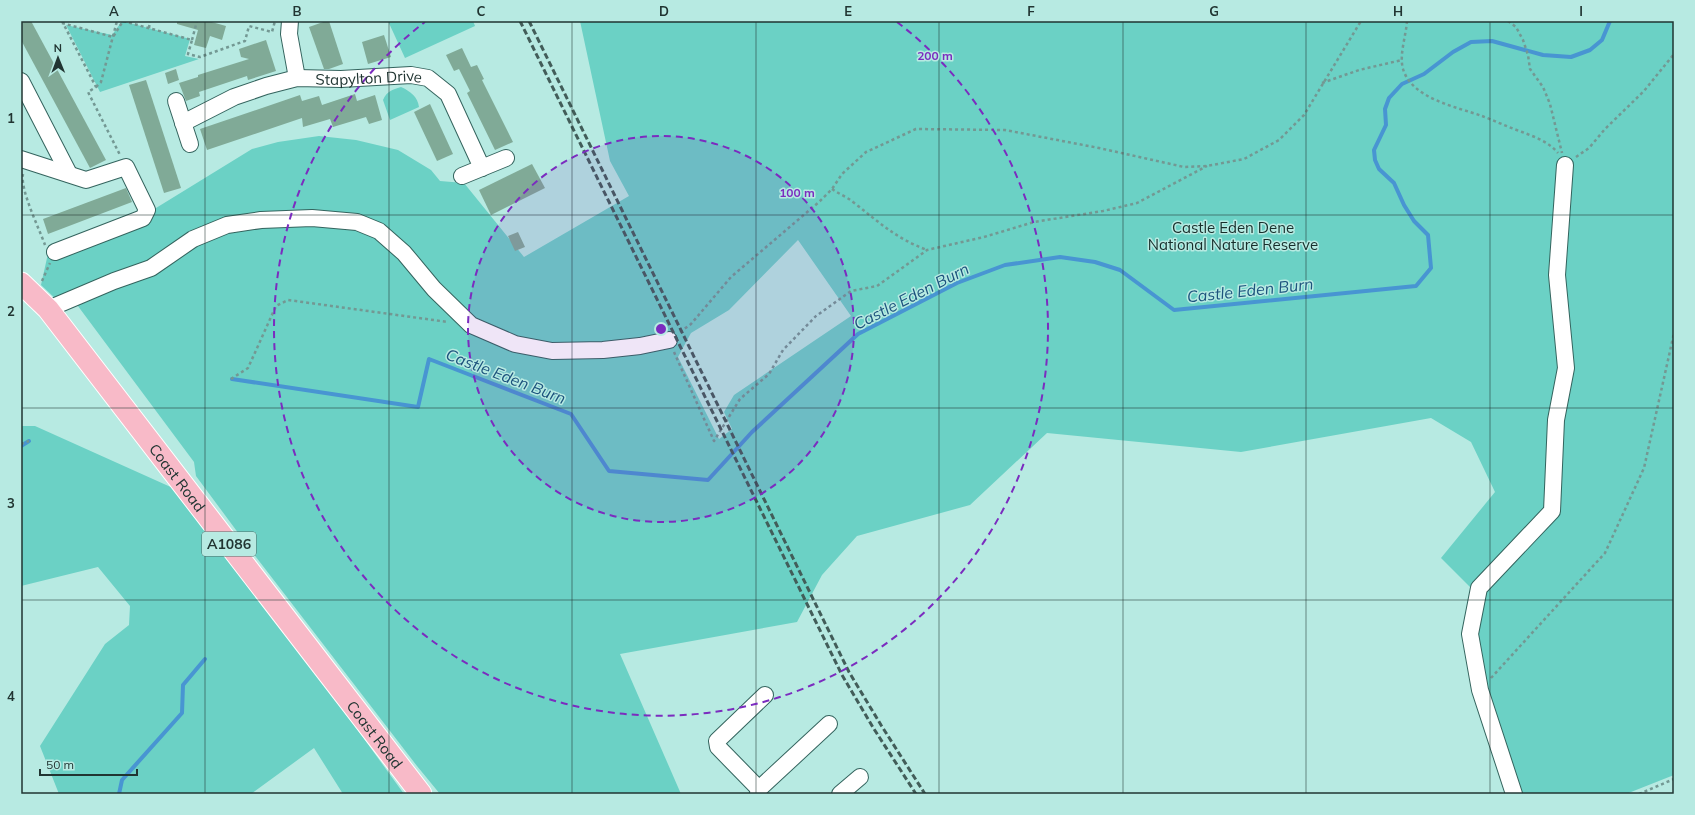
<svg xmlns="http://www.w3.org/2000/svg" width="1695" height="815" font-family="Mulish,sans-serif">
	<rect width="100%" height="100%" fill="#b7eae2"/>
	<!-- green -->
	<g fill="#6bd1c5" fill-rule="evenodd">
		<path d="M122,21L190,39L185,56L199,59L100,92L66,25L112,35Z"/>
		<path d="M388,21H473L475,26L405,58Z"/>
		<path d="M580,21H1674V775L1626,794H1514L1470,634L1478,595L1441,558L1495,492L1471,442L1431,418L1241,452L1047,433L970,505L857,536L822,575L797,622L620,654L681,794H440L417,766L256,557L196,476L194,462L69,294L58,301L41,285L49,249L156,208L252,149L278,142L319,136L356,140L398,150L431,170L440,181L464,183L524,257L629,196L610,161ZM798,240L851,316L734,395L724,412L732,429L719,439L678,357L691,333L729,310Z"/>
		<path d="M401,87C410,91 418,97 419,107L390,120L383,100C387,91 392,90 401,87Z"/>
		<path d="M21,426H35L184,493L224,555L320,678L404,794H343L314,748L251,794H59L40,746L105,644L129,625L130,606L98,567L21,586Z"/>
	</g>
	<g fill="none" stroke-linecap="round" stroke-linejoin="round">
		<!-- stream -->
		<g stroke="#4895d2" stroke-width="4">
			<path d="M232,379L418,407L429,359L571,414L609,471L708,480L752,432L858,334L957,283L1005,265L1060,257L1095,262L1120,270L1174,310L1416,286L1431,268L1428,235L1414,221L1404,205L1394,183L1379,169L1375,160L1374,150L1386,125L1385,109L1389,98L1402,84L1424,74L1453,52L1471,42L1492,41L1543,55L1571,57L1590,50L1602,40L1610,21"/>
			<path d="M21,446L29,441"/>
			<path d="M119,794L122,780L182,713L183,685L205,659"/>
		</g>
	</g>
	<!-- building -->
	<g fill="#80aa97">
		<path d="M21,21H31L106,160L90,168L21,40Z"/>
		<path d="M177,21H208L226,26L222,40L210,36L206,48L194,45L198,30L177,24Z"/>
		<path d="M326,21H329L343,64L329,69H324L309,27Z"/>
		<path d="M384,35L391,57L368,64L362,42Z"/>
		<path d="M266,40L276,71L248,80L247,76L199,92L200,96L186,101L179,83L198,77V75L249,59L241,57L239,49Z"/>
		<path d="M462,48L471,67L477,65L484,79L482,80L513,142L495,150L467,93L470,91L459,69L454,71L446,55Z"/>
		<path d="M176,69L179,80L168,84L165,73Z"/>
		<path d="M146,80L181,188L164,193L129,85Z"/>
		<path d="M355,94L357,101L375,95L382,120L369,124L366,117L333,127L330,119L303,127L302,118L207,150L200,129L300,95L302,101L319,96L322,105Z"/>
		<path d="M430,104L453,154L437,161L414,112Z"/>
		<path d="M532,164L545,188L491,215L479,190Z"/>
		<path d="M126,188L132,202L48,234L43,219Z"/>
		<path d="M518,232L525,247L515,251L508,236Z"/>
	</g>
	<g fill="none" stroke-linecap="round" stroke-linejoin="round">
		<!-- minor casing -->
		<g stroke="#34645e" stroke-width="18">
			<g id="minor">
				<path d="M290,21L289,34L297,78"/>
				<path d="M21,81L69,174"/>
				<path d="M176,101L190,144"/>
				<path id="s1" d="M183,123L234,97L266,86L297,78L341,79L411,75L428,78L448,94L482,168"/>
				<path d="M21,159L86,180L126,167L147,210L143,218L55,252"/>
				<path d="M462,176L506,158"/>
				<path d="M48,309L114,281L151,268L193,239L227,225L261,220L312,218L357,222L379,231L404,253L434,289L471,325L515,344L552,351L603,350L640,346L669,340"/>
				<path d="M759,789L718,747L717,741L765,695"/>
				<path d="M758,794L759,789L829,724"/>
				<path d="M840,794L860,777"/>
				<path d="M1514,794L1480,690L1470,634L1479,588L1552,511L1556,420L1566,368L1557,275L1565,165"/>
			</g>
		</g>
		<!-- major casing -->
		<g stroke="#fff" stroke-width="23">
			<g id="major">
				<path id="s2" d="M21,283L48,309L421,794"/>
			</g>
		</g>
		<!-- path -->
		<g stroke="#739893" stroke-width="2.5" stroke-dasharray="3 3" stroke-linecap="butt">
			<path d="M62,21L96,87L88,92L120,155"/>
			<path d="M1407,21C1406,36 1399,55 1403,69C1412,99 1457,107 1482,116C1495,121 1508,127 1522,132C1535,137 1549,142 1558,153"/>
			<path d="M1508,21L1516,27L1523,40L1528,55L1530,69L1543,87L1550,104L1562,153"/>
			<path d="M62,23L113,37L123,21L192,40L188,54L200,57L245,41L249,26L272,32L275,21"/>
			<path d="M149,28L150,21"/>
			<path d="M192,40L197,21"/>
			<path d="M1322,83L1359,70L1402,60"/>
			<path d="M96,87L101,82L117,21"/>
			<path d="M1576,157L1589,148L1605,129L1644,91L1674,54"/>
			<path d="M23,174C20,190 39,228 45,245"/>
			<path d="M832,189C839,194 847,197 853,202C879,222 895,238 927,250"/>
			<path d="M42,281L50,263"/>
			<path d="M680,332L691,324L731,277L819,202L832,189L842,174L866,152L916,129L1005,130L1099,148L1184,167L1207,166L1244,159L1279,140L1304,115L1361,21"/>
			<path d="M674,352L714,441L740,399L769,374L783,350L816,316L851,291L877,286L927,250L984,237L1034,222L1103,211L1137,203L1207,166"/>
			<path d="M231,379L248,368L276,306L288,300L448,322"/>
			<path d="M21,444L29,441"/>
			<path d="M1491,678L1605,553L1644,468L1674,333"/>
			<path d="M1639,794L1674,779"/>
		</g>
		<!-- minor -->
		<use href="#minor" stroke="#fff" stroke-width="16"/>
		<!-- major -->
		<use href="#major" stroke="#f8bac8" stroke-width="21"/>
		<!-- rail -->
		<g stroke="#425d59" stroke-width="3" stroke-dasharray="6 3" stroke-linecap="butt">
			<path d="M520,21L842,675L874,729L916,794"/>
			<path d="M529,21L849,672L881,725L925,794"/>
		</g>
	</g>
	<!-- grid -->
	<path fill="none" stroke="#213532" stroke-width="1" stroke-opacity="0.55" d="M205,21V794M389,21V794M572,21V794M756,21V794M939,21V794M1123,21V794M1306,21V794M1490,21V794M21,215H1674M21,408H1674M21,600H1674"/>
	<!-- distance rings -->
	<circle cx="661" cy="329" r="193" fill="#7b2cbf" fill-opacity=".12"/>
	<g fill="none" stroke="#7b2cbf" stroke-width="2" stroke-dasharray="7 5">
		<circle cx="661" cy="329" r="193"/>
		<path d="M897 22A387 387 0 1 1 425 22"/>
	</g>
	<g text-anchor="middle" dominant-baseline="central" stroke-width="3" stroke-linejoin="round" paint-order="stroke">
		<!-- shield labels -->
		<rect fill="#b7eae2" stroke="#4e6b67" stroke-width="1" x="202" y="532" width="54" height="24" rx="3"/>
		<g font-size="14" font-weight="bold" fill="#213532">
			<text x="229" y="544">A1086</text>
		</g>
		<!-- street labels -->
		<g font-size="15" fill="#213532" stroke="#b7eae2">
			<text stroke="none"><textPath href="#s1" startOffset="195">Stapylton Drive</textPath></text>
			<text stroke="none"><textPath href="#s2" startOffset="250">Coast Road</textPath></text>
			<text stroke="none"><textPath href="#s2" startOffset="574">Coast Road</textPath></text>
		</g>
		<!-- park labels -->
		<g font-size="15" fill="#172e2b" stroke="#b7eae2">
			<text x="1233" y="227">Castle Eden Dene<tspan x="1233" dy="17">National Nature Reserve</tspan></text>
		</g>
		<!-- water labels -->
		<g font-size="16" font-style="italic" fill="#1c537d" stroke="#b7eae2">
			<text transform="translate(1250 290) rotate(-6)">Castle Eden Burn</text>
			<text transform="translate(911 296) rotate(-27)">Castle Eden Burn</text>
			<text transform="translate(506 376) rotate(21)">Castle Eden Burn</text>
		</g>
	</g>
	<circle cx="661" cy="329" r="6" fill="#7b2cbf" stroke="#b7eae2" stroke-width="2"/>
	<g font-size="12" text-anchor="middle" font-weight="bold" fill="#7b2cbf" stroke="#b7eae2" stroke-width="3" stroke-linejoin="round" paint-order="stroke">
		<text x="935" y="60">200 m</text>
		<text x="797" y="197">100 m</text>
	</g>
	<!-- border -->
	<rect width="1695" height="815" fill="none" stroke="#b7eae2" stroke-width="44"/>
	<!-- north arrow -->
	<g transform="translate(58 58) rotate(359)" stroke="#b7eae2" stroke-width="3" paint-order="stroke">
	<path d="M0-3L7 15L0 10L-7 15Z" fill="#213532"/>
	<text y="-6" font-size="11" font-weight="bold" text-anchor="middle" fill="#213532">N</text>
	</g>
	<!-- scale -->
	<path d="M40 769v6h97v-6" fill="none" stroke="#213532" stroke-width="2"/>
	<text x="46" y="769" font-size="12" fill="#213532" stroke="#b7eae2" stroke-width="3" paint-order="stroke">50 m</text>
	<rect x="22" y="22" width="1651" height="771" fill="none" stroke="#213532" stroke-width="1.5"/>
	<g font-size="13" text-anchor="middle" font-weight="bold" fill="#213532">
		<text x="114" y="16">A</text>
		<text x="297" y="16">B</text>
		<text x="481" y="16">C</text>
		<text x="664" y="16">D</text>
		<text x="848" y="16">E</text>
		<text x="1031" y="16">F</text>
		<text x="1214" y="16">G</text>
		<text x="1398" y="16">H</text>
		<text x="1581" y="16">I</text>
		<text x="11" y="123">1</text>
		<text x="11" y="316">2</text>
		<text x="11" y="508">3</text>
		<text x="11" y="701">4</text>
	</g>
</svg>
